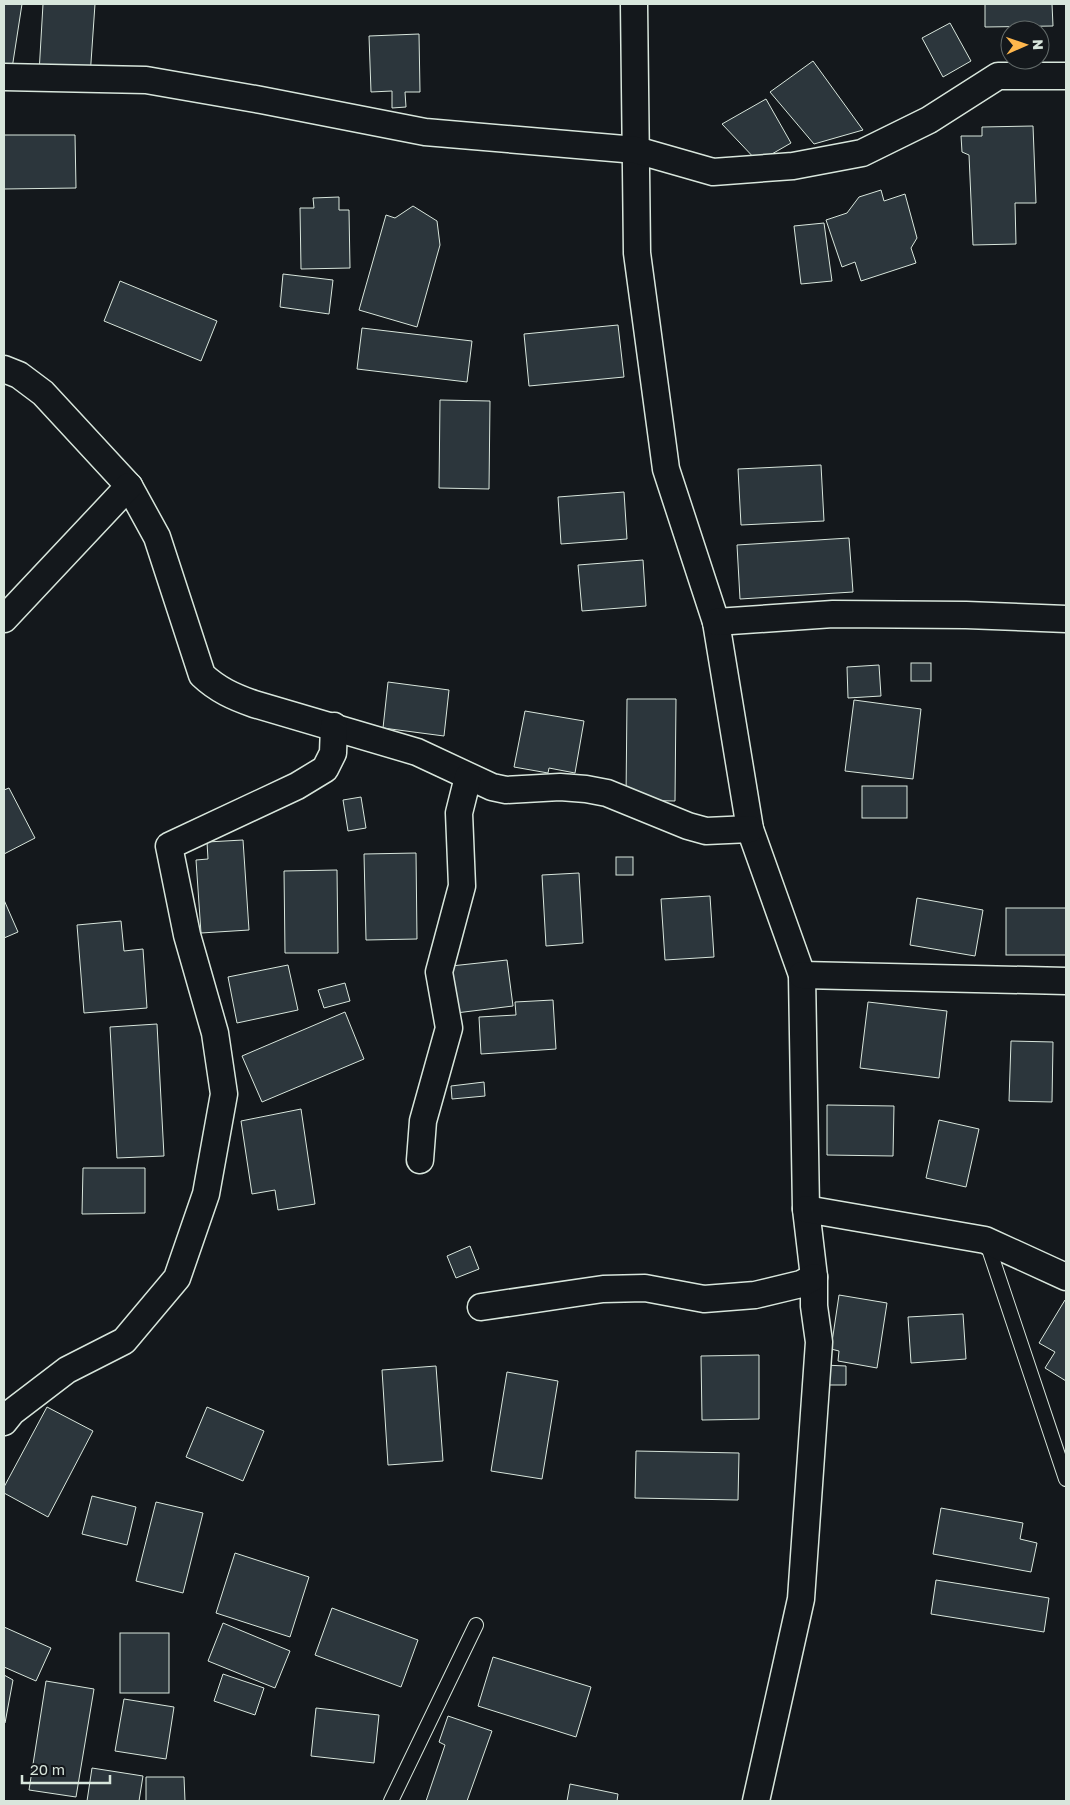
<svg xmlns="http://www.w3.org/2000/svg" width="1070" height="1805" font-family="'Golos Text',sans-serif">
	<rect width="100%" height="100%" fill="#14181c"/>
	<!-- building -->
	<g fill="#2c363c" stroke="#d8e6dc">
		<path d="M4,4H22L11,75L4,74Z"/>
		<path d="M43,4H95L90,77L39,73Z"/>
		<path d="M985,4H1052L1053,26L985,27Z"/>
		<path d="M950,23L971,61L943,77L922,38Z"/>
		<path d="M419,34L420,92H405L406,107L392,108V91L371,92L369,36Z"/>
		<path d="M813,61L863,130L814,144L770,92Z"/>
		<path d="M766,99L791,143L758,162L722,124Z"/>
		<path d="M1033,126L1036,203H1015L1016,244L973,245L969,155L962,152L961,136H982V127Z"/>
		<path d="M4,135H75L76,188L4,189Z"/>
		<path d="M881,190L884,201L905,194L917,238L911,248L916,263L861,281L855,262L842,267L826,220L847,213L859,197Z"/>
		<path d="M339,197V210H349L350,268L301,269L300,208H314L313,198Z"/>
		<path d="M413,206L437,221L440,245L417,327L359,310L386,215L395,218Z"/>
		<path d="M824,223L832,281L801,284L794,226Z"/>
		<path d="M283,274L333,280L329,314L280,307Z"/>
		<path d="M120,281L217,321L201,361L104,321Z"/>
		<path d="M618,325L624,377L529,386L524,334Z"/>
		<path d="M362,328L472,341L467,382L357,369Z"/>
		<path d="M440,400L490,401L489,489L439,488Z"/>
		<path d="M821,465L824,521L741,525L738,469Z"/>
		<path d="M624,492L627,539L561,544L558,497Z"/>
		<path d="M849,538L853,592L740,599L737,545Z"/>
		<path d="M643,560L646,606L582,611L578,565Z"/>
		<rect x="911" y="663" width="20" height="18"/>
		<path d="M879,665L881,696L848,698L847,667Z"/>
		<path d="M388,682L449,690L444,736L383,728Z"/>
		<path d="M627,699H676L675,801L626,800Z"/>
		<path d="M854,700L921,709L913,779L845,771Z"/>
		<path d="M525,711L584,721L575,773L549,768L548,773L514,767Z"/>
		<rect x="862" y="786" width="45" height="32"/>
		<path d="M9,788L35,838L4,854V790Z"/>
		<path d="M361,797L366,828L348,831L343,800Z"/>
		<path d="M243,840L249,930L201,933L196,860L208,859L207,842Z"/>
		<path d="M416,853L417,939L366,940L364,854Z"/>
		<rect x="616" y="857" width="17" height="18"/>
		<path d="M337,870L338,953H285L284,871Z"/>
		<path d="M579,873L583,943L546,946L542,875Z"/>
		<path d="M710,896L714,957L665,960L661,899Z"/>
		<path d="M917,898L983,910L975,956L910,945Z"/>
		<path d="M4,900L18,932L4,938Z"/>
		<rect x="1006" y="908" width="60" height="47"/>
		<path d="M121,921L124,951L143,949L147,1008L84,1013L77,925Z"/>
		<path d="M507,960L513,1006L456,1013L451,966Z"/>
		<path d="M288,965L298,1010L237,1023L228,977Z"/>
		<path d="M345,983L350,1001L324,1008L318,990Z"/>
		<path d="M553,1000L556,1049L481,1054L479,1017L516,1015L515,1002Z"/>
		<path d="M868,1002L947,1011L939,1078L860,1068Z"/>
		<path d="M345,1012L364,1059L262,1102L242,1056Z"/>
		<path d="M157,1024L164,1156L117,1158L110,1027Z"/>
		<path d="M1011,1041L1053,1042L1052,1102L1009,1101Z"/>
		<path d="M484,1082L485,1096L452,1099L451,1086Z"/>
		<path d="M827,1105L894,1106L893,1156L827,1155Z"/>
		<path d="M301,1109L315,1204L278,1210L275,1190L252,1194L241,1121Z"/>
		<path d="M939,1120L979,1129L966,1187L926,1178Z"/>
		<path d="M83,1168H145V1213L82,1214Z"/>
		<path d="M470,1246L479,1269L456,1278L447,1256Z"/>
		<path d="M839,1295L887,1303L877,1368L838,1361L839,1351L831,1349Z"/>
		<path d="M1065,1300L1066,1301V1381L1045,1368L1055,1352L1039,1343Z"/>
		<path d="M963,1314L966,1359L911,1363L908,1317Z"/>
		<path d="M759,1355V1419L702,1420L701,1356Z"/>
		<path d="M824,1365L846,1366V1385H824Z"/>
		<path d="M436,1366L443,1461L388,1465L382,1370Z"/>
		<path d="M507,1372L558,1381L542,1479L491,1471Z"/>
		<path d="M47,1407L93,1431L48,1517L4,1493V1487Z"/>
		<path d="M207,1407L264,1431L243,1481L186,1457Z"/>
		<path d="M636,1451L739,1453L738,1500L635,1498Z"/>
		<path d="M92,1496L136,1507L127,1545L82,1534Z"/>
		<path d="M156,1502L203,1513L183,1593L136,1581Z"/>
		<path d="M941,1508L1023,1523L1020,1539L1037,1543L1031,1572L933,1554Z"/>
		<path d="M235,1553L309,1577L290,1637L216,1613Z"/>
		<path d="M936,1580L1049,1598L1044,1632L931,1614Z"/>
		<path d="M332,1608L418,1640L401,1687L315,1655Z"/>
		<path d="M223,1623L290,1651L275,1688L208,1661Z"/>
		<path d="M4,1627L51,1648L36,1681L4,1667Z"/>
		<rect x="120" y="1633" width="49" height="60"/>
		<path d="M493,1657L591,1687L576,1737L478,1706Z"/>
		<path d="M223,1674L264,1688L255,1715L214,1701Z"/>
		<path d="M4,1675L13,1680L5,1723H4Z"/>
		<path d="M46,1681L94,1689L76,1797L29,1790Z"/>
		<path d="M124,1699L174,1707L166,1759L115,1751Z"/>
		<path d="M316,1708L379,1715L374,1763L311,1756Z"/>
		<path d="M448,1716L492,1731L467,1801H426L445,1745L439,1742Z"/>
		<path d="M92,1768L143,1776L139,1801H87Z"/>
		<path d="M146,1777H184L185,1801H146Z"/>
		<path d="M570,1784L618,1794L617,1801H567Z"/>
	</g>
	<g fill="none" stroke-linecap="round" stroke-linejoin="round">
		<!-- lane casing -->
		<g stroke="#d8e6dc" stroke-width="16">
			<g id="lane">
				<path d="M986,1240L1066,1479"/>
				<path d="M391,1801L476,1625"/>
			</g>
		</g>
		<!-- street casing -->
		<g stroke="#d8e6dc" stroke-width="29">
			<g id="street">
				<path d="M634,4L637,253L666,469L716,622L750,829L802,975L806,1209L814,1277V1306L819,1342L801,1599L756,1801"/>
				<path d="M4,77L146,80L261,100L425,132L636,150L713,172L793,166L862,153L929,120L998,76H1066"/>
				<path d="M4,369L19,375L43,393L129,486L157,537L202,675C218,690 234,697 254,704L417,752L492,787L506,790L560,787L586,789L607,793L688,826L706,831L750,829"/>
				<path d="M4,619L129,486"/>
				<path d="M716,622L833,614L966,615L1066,619"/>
				<path d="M802,975L1066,981"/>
				<path d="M420,1160L423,1121L449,1028L439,972L462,886L459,813L468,777"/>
				<path d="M806,1209L985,1240L1066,1277"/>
				<path d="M481,1307L603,1289L645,1288L704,1299L755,1295L801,1284L814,1277"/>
				<path d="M4,1422L12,1412L67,1370L124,1341L177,1278L206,1194L224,1094L215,1033L187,935L169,846L297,786L325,769L333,753L334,726"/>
			</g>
		</g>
		<!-- lane -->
		<use href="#lane" stroke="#14181c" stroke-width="14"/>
		<!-- street -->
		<use href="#street" stroke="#14181c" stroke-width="26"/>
	</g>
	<!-- border -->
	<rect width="1070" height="1805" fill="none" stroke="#d8e6dc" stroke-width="10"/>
	<!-- north arrow -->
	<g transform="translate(1025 45) rotate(88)"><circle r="24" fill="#14181c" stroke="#626a69"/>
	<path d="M0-4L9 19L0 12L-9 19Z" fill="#ffb74d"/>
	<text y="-8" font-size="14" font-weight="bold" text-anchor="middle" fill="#d8e6dc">N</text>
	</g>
	<!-- scale -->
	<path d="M22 1775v8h88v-8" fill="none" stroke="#d8e6dc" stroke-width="2.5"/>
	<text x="30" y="1775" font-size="15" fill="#d8e6dc" stroke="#14181c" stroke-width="4" paint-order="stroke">20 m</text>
</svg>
